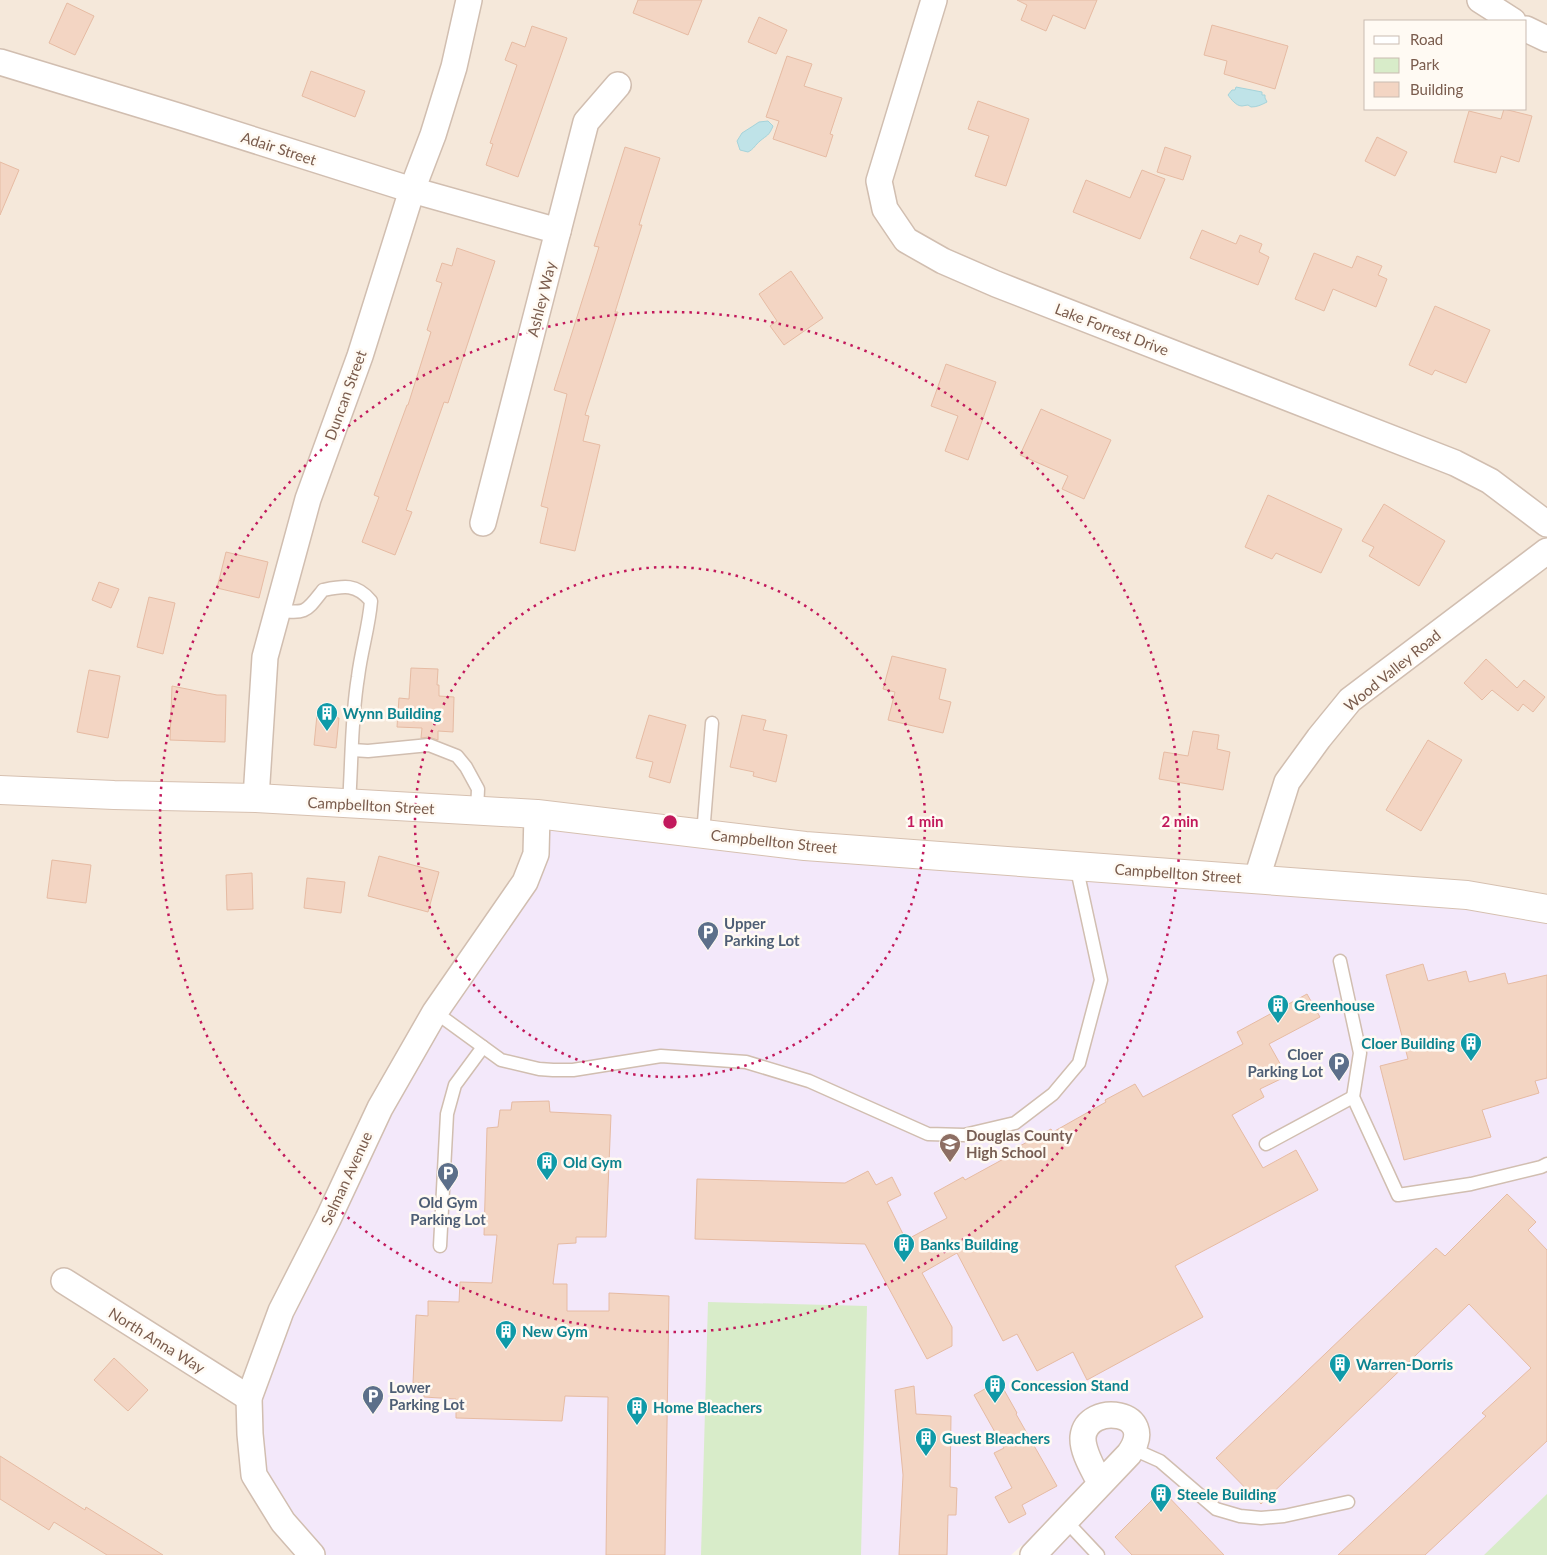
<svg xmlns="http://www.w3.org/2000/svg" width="1547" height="1555" font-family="Lato,sans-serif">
	<rect width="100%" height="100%" fill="#fdf6ec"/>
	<!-- residential -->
	<path fill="#f5e8da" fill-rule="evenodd" d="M0,0H1547V919L312,1555H0ZM1366,21H1526V109H1366Z"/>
	<!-- education -->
	<path fill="#f3e8fa" d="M537,814L1547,915V1555H1029L1022,1545L1011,1555H312L283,1522L250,1434L281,1311L328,1219L525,882Z"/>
	<!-- green -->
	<g fill="#d8ecc9">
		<path d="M708,1302L867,1306L861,1555H701Z"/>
		<path d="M1547,1494V1555H1484Z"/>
	</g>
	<!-- water -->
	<g fill="#bfe3e8" stroke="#a5d3da">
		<path d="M1236,87L1262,92V95H1265V98L1267,102C1261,105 1257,107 1251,107L1248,105C1246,105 1244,106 1242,106C1236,106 1231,99 1228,95L1232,90H1235Z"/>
		<path d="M768,121L773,126C769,136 767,135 760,141C755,145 754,149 748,152L740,150L737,141L742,133L753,126L759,122Z"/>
	</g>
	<!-- building -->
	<g fill="#f3d5c3" stroke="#e6bba3">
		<path d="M638,0H702L688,35L633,13Z"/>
		<path d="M1017,0H1097L1085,29L1053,15L1046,31L1021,20L1027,5Z"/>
		<path d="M67,3L94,16L75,55L49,43Z"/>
		<path d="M759,17L787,30L776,54L748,42Z"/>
		<path d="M1212,25L1288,46L1275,89L1224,74L1227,61L1204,55Z"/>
		<path d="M532,26L567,38L518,177L486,165L493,144L490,143L517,65L505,60L512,42L525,47Z"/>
		<path d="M787,56L812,64L804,86L842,98L830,134L833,135L826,157L773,139L779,121L766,117Z"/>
		<path d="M311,71L365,91L355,117L302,96Z"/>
		<path d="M978,101L1029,119L1006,186L975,176L989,136L968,129Z"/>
		<path d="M1504,109L1532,116L1519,162L1501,156L1496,173L1454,162L1469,111L1501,119Z"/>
		<path d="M1377,137L1407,152L1395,176L1365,161Z"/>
		<path d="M625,147L660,158L639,225H642L615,312H618L585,415L589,416L583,441L600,445L575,551L540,543L548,508L541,506L567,394L554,390L599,247L594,246Z"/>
		<path d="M1165,147L1191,156L1183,180L1157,172Z"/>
		<path d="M0,162L19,170L0,215Z"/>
		<path d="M1142,170L1165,179L1140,239L1073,212L1086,180L1130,198Z"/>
		<path d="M1202,230L1236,244L1240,235L1262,244L1259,252L1269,257L1258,285L1190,258Z"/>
		<path d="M457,248L495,261L448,403L444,402L406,510L412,512L395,555L362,542L379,497L374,495L407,405H408L431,332L427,330L442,283L436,281L442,263L452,266Z"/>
		<path d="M1314,253L1352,268L1357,256L1382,266L1378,275L1387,279L1376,307L1333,289L1324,311L1295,299Z"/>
		<path d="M791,271L823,318L784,345L770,326L777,321L759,294Z"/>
		<path d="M1435,306L1490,330L1466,383L1435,370L1432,375L1409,365Z"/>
		<path d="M946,364L996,382L968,460L945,451L958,416L931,406Z"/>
		<path d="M1041,409L1111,440L1084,499L1062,489L1068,476L1020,455Z"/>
		<path d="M1268,495L1342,529L1321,573L1276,553L1272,559L1245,547Z"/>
		<path d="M1384,504L1445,541L1419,586L1369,556L1374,547L1362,541Z"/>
		<path d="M226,552L268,562L259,598L217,588Z"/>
		<path d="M99,582L119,589L111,608L92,600Z"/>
		<path d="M149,597L175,603L163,654L137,647Z"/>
		<path d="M892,656L946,669L939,699L951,702L943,733L888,720L895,692L883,689Z"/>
		<path d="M1486,659L1517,688L1524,680L1545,697L1533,712L1523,704L1518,711L1492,690L1482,700L1464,683Z"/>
		<path d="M411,668L438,669L437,685H439V696L454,697L453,732L438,731V740L429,737L421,738L422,728L397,727L399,698L409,699Z"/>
		<path d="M89,670L120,676L108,738L77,732Z"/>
		<path d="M172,686L217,695H226L225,742L170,740Z"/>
		<path d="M317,715L339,718L336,748L314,745Z"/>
		<path d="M649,715L686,725L670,783L649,777L653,762L636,758Z"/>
		<path d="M742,715L766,720L763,730L787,735L776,782L753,776L754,772L730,767Z"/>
		<path d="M1193,731L1219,735L1217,749L1230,752L1223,790L1159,779L1164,752L1188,756Z"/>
		<path d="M1428,740L1462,760L1421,831L1386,810Z"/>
		<path d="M379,856L439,872L428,912L368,896Z"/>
		<path d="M52,860L91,865L86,903L47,898Z"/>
		<path d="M252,873L253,909L227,910L226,875Z"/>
		<path d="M307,878L345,882L341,913L304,908Z"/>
		<path d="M1423,964L1428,981L1466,971L1469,982L1505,973L1508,984L1547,975V1078L1535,1081L1539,1093L1482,1110L1491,1137L1404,1160L1380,1066L1408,1059L1386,975Z"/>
		<path d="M1307,994L1320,1017L1269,1044L1287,1076L1260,1089L1264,1097L1232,1115L1263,1168L1296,1150L1318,1190L1175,1266L1203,1317L1087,1380L1073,1352L1037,1371L1017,1334L1003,1341L957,1253L922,1273L952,1327V1346L927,1359L865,1244L695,1239L697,1179L845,1183L868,1171L876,1185L892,1177L901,1195L887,1202L906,1240L947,1218L934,1193L963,1177L965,1180L1020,1150L1018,1147L1051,1129L1053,1132L1106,1102L1105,1100L1135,1084L1143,1097L1243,1044L1237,1032Z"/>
		<path d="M549,1101L550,1112L611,1115L606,1237H576V1243L558,1244L553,1284H567V1311H609V1293L669,1296L665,1555H606L608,1397L565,1396L562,1421L456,1418V1399L424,1397V1383H413L416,1315L428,1316V1301L459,1302L460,1282L492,1283L497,1235H484L487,1128L498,1127L500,1110H511L512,1102Z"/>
		<path d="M1507,1194L1536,1222L1528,1230L1547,1250V1441L1425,1555H1338L1486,1416L1482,1413L1531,1368L1469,1304L1261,1504L1216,1458L1436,1248L1445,1256Z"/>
		<path d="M114,1358L148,1390L128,1411L94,1380Z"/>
		<path d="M999,1381L1017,1413L1016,1414L1057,1486L1022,1505L1026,1514L1009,1523L995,1497L1012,1488L994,1453L1004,1448L974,1395Z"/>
		<path d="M914,1386L916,1414L951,1416L950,1487L957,1488L956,1515H948L947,1555H899L903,1475L895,1390Z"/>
		<path d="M0,1456L85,1510L86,1507L163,1555H107L54,1522L49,1530L0,1499Z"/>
		<path d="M1162,1490L1224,1555H1132L1115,1537Z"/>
	</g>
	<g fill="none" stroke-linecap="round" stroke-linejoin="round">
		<!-- service casing -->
		<g stroke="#d1beb0" stroke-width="15">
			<g id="service">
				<path d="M277,611C307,613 305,613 323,590C343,586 356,583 371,601C369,627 361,651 358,677C351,719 352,761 349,803"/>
				<path d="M352,750L368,751L429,745L457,756L466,767L478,789L477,811"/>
				<path d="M703,834L712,723"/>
				<path d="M1340,961L1360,1053L1353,1097L1398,1195L1471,1184L1541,1167L1547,1164"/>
				<path d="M435,1012L501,1060L539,1069L553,1070H573L661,1056L746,1062L809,1081L928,1134L964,1135L1015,1123L1053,1094L1079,1063L1101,980L1076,865"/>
				<path d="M1266,1144L1353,1097"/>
				<path d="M440,1246L447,1114L455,1085L483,1047"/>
				<path d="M1133,1449L1160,1461L1216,1509L1240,1516L1261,1518L1284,1516L1348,1502"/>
				<path d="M1066,1521L1098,1555"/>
			</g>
		</g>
		<!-- minor casing -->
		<g stroke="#d1beb0" stroke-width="28">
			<g id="minor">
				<path d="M934,0L879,181L885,209L906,240L943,261L996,284L1455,463L1490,481L1547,524"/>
				<path d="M1480,0L1513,21"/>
				<path d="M1526,29L1547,39"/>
				<path d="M0,62L181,117L412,190L558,231"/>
				<path d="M483,523L586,122L618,85"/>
				<path d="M256,798L265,657L308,499L360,356L412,190L433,135L454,67L469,0"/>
				<path d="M1257,878L1287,782L1319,738L1350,700L1547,551"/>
				<path d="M64,1281L249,1398"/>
				<path d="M312,1555L283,1522L254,1475L250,1434L249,1398L281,1311L328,1219L380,1108L435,1012L525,882L536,854L537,814"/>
				<path d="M1033,1555L1129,1454C1160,1411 1087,1401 1083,1437C1082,1452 1094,1470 1100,1483"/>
			</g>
		</g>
		<!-- secondary casing -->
		<g stroke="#d6c0b0" stroke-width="30">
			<path id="secondary" d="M0,790L114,795L256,798L537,814L805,846L1467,895L1547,909"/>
		</g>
		<!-- service -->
		<use href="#service" stroke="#fff" stroke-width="12"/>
		<!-- minor -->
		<use href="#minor" stroke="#fff" stroke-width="25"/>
		<!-- secondary -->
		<use href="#secondary" stroke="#fff" stroke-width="28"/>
	</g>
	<!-- distance rings -->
	<g fill="none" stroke="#c2185b" stroke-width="2.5" stroke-dasharray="2.5 5">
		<circle cx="670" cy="822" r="255"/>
		<circle cx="670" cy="822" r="510"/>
	</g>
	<!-- icons -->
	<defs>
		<g id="building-pin" transform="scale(1.125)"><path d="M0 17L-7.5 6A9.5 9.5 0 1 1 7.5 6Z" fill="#0f9aa8" stroke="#fffaf3"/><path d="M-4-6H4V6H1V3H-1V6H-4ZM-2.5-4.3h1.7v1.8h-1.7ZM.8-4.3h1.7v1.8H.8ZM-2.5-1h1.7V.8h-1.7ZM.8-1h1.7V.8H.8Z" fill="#fff"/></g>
		<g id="parking-pin" transform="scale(1.125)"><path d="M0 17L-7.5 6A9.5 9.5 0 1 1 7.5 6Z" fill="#5c6f8a" stroke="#fffaf3"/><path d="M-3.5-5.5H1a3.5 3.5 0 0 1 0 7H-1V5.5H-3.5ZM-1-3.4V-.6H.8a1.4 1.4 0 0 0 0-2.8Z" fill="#fff"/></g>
		<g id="school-pin" transform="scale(1.125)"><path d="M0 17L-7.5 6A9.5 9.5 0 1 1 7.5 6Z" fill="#8d6e63" stroke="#fffaf3"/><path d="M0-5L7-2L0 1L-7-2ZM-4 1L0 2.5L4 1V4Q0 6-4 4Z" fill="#fff"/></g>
	</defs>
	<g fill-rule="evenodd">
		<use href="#building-pin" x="327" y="713"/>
		<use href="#parking-pin" x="708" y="932"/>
		<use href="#building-pin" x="1278" y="1005"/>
		<use href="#building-pin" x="1471" y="1043"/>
		<use href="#parking-pin" x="1339" y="1063"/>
		<use href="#school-pin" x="950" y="1144"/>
		<use href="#building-pin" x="547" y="1162"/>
		<use href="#parking-pin" x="448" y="1173"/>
		<use href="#building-pin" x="904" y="1244"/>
		<use href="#building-pin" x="506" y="1331"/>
		<use href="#building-pin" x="1340" y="1364"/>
		<use href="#building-pin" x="995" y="1385"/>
		<use href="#parking-pin" x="373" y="1396"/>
		<use href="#building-pin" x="637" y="1407"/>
		<use href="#building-pin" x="926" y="1438"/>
		<use href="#building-pin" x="1161" y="1494"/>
	</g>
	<g text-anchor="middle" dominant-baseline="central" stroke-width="5" stroke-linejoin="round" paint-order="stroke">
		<!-- street labels -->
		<g font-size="15" fill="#7a5c4d" stroke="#fffaf3">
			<text transform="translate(279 148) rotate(18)">Adair Street</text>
			<text transform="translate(541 299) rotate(-76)">Ashley Way</text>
			<text transform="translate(1112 329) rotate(21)">Lake Forrest Drive</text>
			<text transform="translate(345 395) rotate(-70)">Duncan Street</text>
			<text transform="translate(1392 670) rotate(-39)">Wood Valley Road</text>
			<text transform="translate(371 805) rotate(3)">Campbellton Street</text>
			<text transform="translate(774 841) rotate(6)">Campbellton Street</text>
			<text transform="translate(1178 873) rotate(4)">Campbellton Street</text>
			<text transform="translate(346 1178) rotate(-65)">Selman Avenue</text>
			<text transform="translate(157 1340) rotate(32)">North Anna Way</text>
		</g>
		<!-- culture labels -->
		<g font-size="15" font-weight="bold" fill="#0d838f" stroke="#fffaf3" text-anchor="start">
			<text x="343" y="713">Wynn Building</text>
			<text x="1294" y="1005">Greenhouse</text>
			<text x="1455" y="1043" text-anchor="end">Cloer Building</text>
			<text x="563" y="1162">Old Gym</text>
			<text x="920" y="1244">Banks Building</text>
			<text x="522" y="1331">New Gym</text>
			<text x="1356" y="1364">Warren-Dorris</text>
			<text x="1011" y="1385">Concession Stand</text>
			<text x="653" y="1407">Home Bleachers</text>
			<text x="942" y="1438">Guest Bleachers</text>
			<text x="1177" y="1494">Steele Building</text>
		</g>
		<!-- service labels -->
		<g font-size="15" font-weight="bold" fill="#4e5e75" stroke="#fffaf3" text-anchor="start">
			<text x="724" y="923">Upper<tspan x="724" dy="17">Parking Lot</tspan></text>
			<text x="1323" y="1054" text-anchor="end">Cloer<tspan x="1323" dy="17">Parking Lot</tspan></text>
			<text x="448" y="1202" text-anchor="middle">Old Gym<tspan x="448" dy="17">Parking Lot</tspan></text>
			<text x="389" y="1387">Lower<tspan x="389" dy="17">Parking Lot</tspan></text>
		</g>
		<!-- education labels -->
		<g font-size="15" font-weight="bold" fill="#785e54" stroke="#fffaf3" text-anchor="start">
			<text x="966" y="1135">Douglas County<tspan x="966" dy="17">High School</tspan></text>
		</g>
	</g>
	<circle cx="670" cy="822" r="8" fill="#c2185b" stroke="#fffaf3" stroke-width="2.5"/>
	<g font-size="15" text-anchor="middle" font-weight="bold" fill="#c2185b" stroke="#fffaf3" stroke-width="5" stroke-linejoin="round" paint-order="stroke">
		<text x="925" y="827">1 min</text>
		<text x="1180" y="827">2 min</text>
	</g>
	<!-- legend -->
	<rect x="1364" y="20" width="162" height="90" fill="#fffaf3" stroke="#cabbb1"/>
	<rect x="1374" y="36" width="25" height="8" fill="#ffffff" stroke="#cabbb1"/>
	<text x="1410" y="45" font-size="15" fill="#7a5c4d">Road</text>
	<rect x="1374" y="58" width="25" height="15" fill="#d8ecc9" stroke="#cabbb1"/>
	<text x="1410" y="70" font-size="15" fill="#7a5c4d">Park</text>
	<rect x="1374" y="82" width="25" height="15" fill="#f3d5c3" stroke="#cabbb1"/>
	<text x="1410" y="95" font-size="15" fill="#7a5c4d">Building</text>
</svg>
